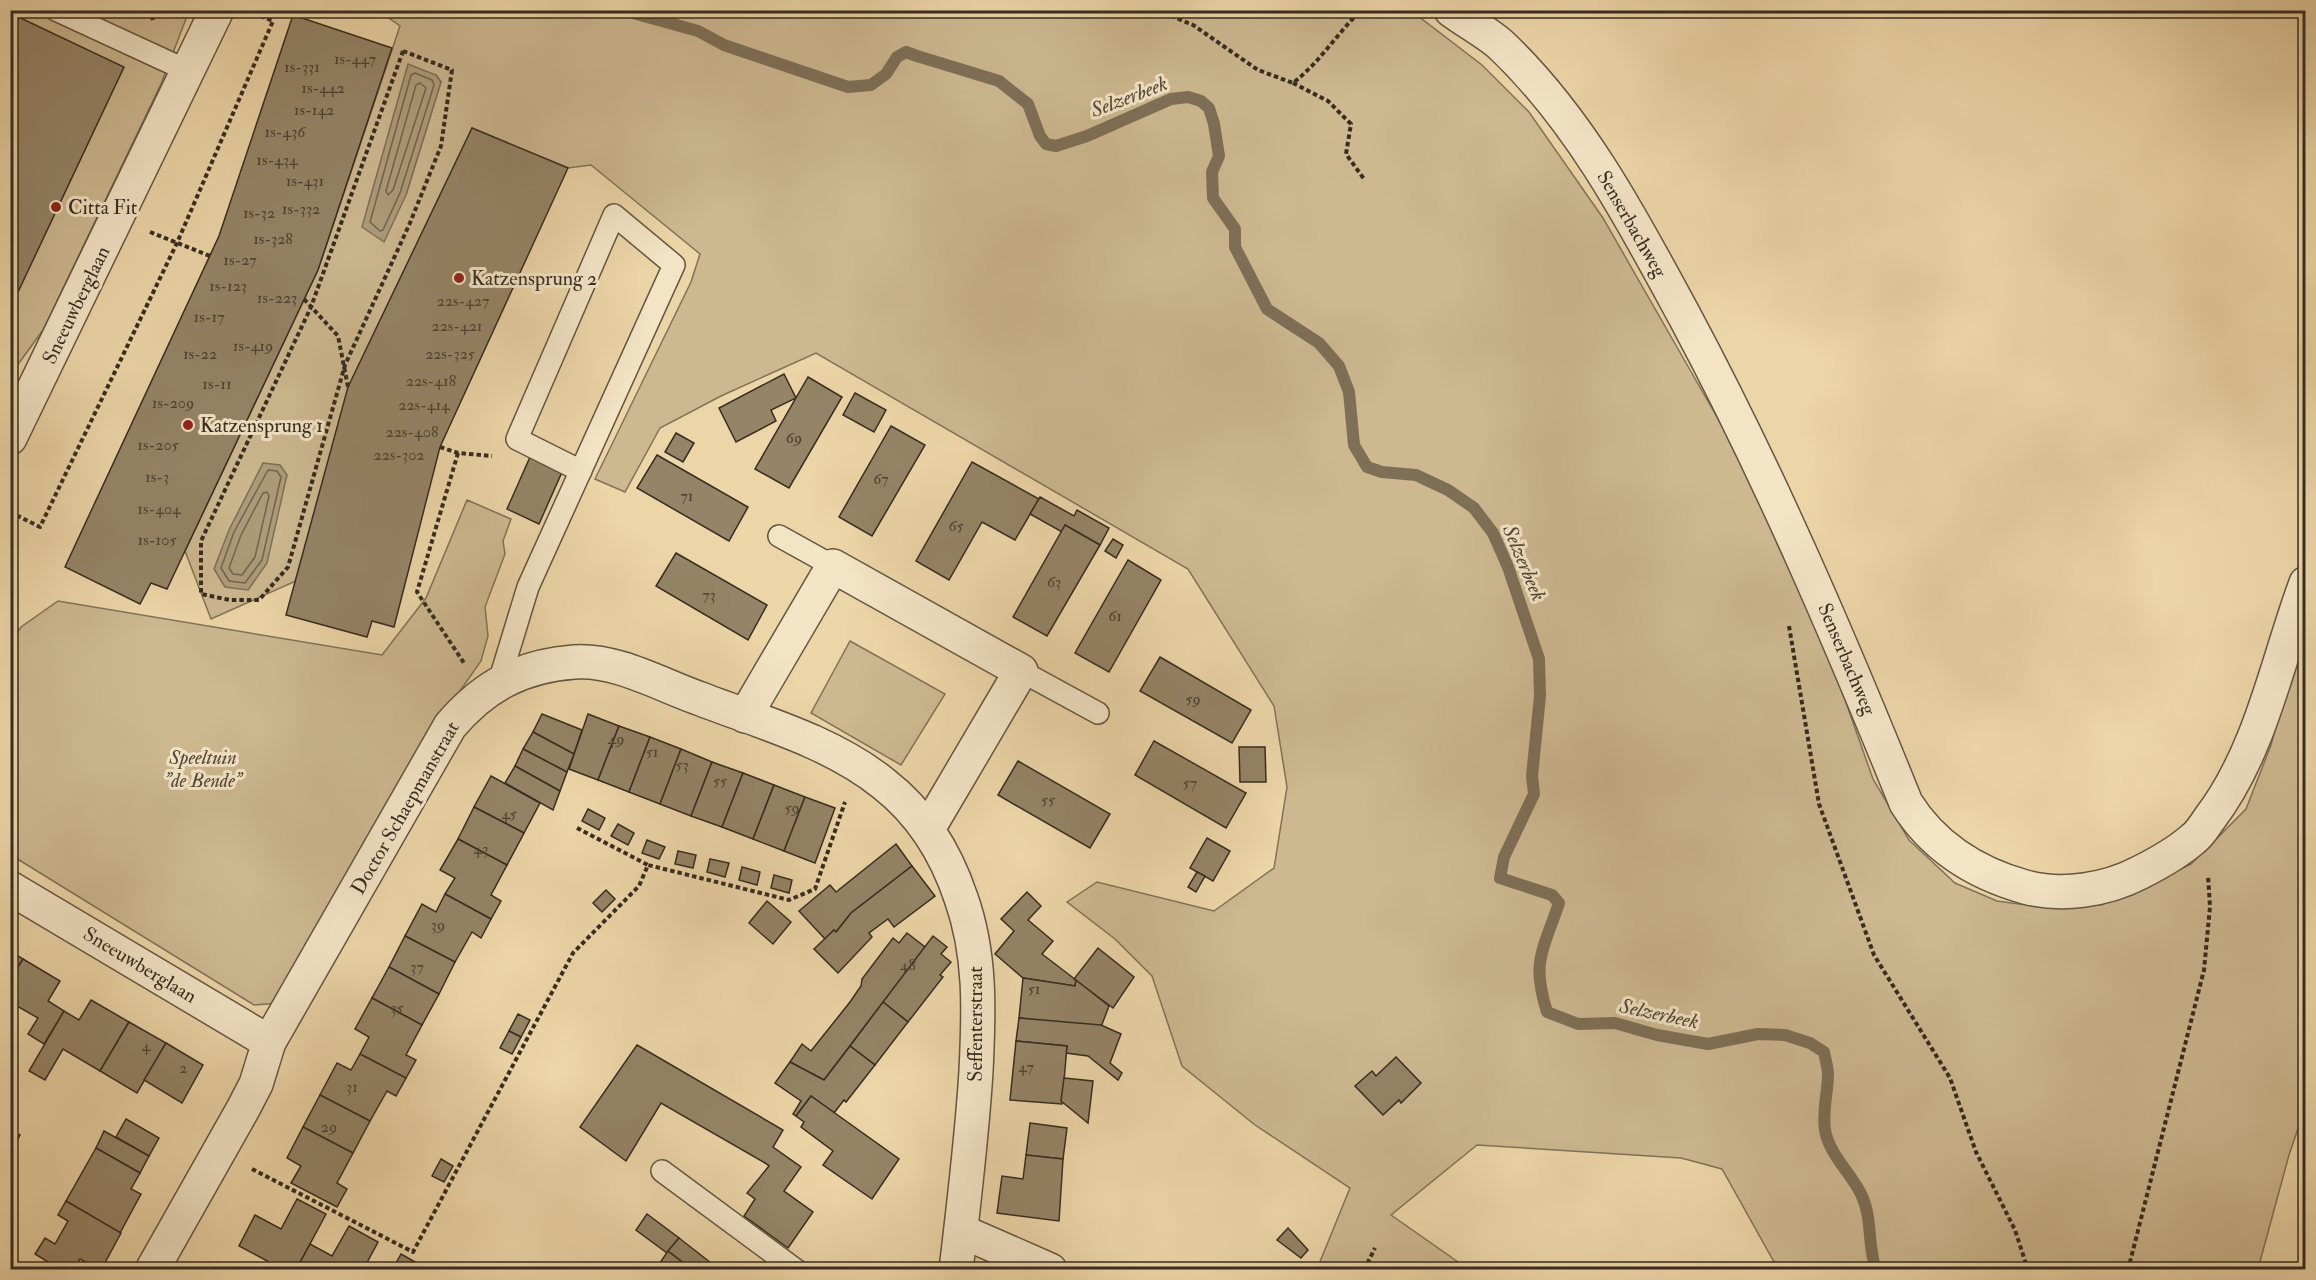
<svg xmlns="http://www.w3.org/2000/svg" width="2316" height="1280" font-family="'IM FELL Double Pica',serif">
	<rect width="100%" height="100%" fill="#ecd5a7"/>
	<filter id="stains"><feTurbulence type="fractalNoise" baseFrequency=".00333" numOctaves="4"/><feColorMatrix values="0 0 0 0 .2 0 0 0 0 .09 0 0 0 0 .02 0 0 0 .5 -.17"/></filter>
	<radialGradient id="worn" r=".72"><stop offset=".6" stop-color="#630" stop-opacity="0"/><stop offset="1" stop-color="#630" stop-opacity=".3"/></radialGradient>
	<!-- green -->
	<g fill="#cdb890" stroke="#827259" stroke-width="1.5" fill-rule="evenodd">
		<path d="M11,11H189L161,84L43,330L11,374Z"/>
		<path d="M379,11H1408L1414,13L1482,65L1529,112L1603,218L1729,438L1819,626L1873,779L1909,840L1955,883L1997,901L2049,908L2101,905L2191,864L2246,809L2271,745L2305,623V1108L2289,1155L2258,1269H1778L1722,1169L1681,1158L1477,1145L1391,1215L1468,1269H1317L1350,1188L1255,1125L1182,1066L1152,976L1115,939L1067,902L1097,882L1214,911L1274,868L1287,787L1274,706L1188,569L816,353L721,396L660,428L625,492L595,479L691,282L700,254L591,165L568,168L472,128L296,581L211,619L185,551L318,270L400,26ZM436,75L441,82L406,195Z"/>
		<path d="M467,500L511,519L503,541L505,554L485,607L488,636L481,661L441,718L279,1003L254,1005L11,855L10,644L21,627L58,601L382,655L426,598Z"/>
		<path d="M850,641L945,694L901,765L811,713Z"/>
	</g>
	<!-- water -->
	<g fill="#ae9c7a" stroke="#7e6f57" stroke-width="1.5">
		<path d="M408,64L436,75L441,82L406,195L384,242L362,227Z"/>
		<path d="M263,463L280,465L287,475L267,563L248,590L225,587L214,569L229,530Z"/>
	</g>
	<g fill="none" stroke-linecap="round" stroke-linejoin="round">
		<!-- shore -->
		<g stroke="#72644e" stroke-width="1.5">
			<path d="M415,73L432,80L434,85L400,193L383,230L380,231L370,222L411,75Z"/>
			<path d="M420,83L426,88L393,190L388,195L386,191L416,85Z"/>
			<path d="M268,470L277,471L281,477L262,560L245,583L229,581L221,568L234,532Z"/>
			<path d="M267,492L269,496L255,557L242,575L233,574L229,568L241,535L263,493Z"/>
		</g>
		<!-- stream -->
		<path stroke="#7e6f57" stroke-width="12" d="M622,10L698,31L724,45L848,87L871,85L886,74L897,57L906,52L917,56L999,81L1028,104L1040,136L1046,144L1056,146L1087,136L1171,99L1188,97L1201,101L1209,108L1214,124L1219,156L1212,172L1213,198L1235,229V247L1267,309L1319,343L1339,366L1349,392L1354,445L1367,467L1382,472L1416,475L1448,490L1474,508L1493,533L1508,567L1539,659L1540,696L1532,776L1534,794L1504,857L1500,878L1552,895L1559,903C1543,951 1531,961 1547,1012L1578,1024L1615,1023L1657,1035L1708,1044L1758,1034L1785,1035L1810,1043L1824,1052C1825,1059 1828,1067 1828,1074C1828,1093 1822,1111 1825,1130C1829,1154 1850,1172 1861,1194C1873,1218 1867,1245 1876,1270"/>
	</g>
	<!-- building -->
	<g fill="#958467" stroke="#362c22" stroke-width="1.5">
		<path d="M10,13L124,67L10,309Z"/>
		<path d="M293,15L392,48L318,270L167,589L151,583L140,604L65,567L219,236Z"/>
		<path d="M472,128L568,168L440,447L394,627L372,621L367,637L286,615L348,387Z"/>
		<path d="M784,374L796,398L771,410L776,421L736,442L719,408Z"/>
		<path d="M808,377L842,397L789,488L755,469Z"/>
		<path d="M855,393L886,410L874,432L843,415Z"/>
		<path d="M891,426L925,445L872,536L839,517Z"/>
		<path d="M676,433L694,443L683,462L665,452Z"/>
		<path d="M657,455L748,507L729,541L637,488Z"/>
		<path d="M530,457L562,472L539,524L507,509Z"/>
		<path d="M972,462L1039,499L1015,540L982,522L949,580L916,561Z"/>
		<path d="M1040,497L1074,516L1077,510L1109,528L1100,545L1065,525L1062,532L1030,514Z"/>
		<path d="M1065,525L1100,545L1047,636L1013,617Z"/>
		<path d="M1113,539L1123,545L1116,558L1105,551Z"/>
		<path d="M676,553L767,605L748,640L656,586Z"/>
		<path d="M1128,560L1161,580L1109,672L1075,653Z"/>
		<path d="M1160,657L1251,710L1232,743L1140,691Z"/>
		<path d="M542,714L582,730L574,754L533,732Z"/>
		<path d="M588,714L619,726L598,780L569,769Z"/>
		<path d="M619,726L650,737L629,792L598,780Z"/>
		<path d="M533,732L574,754L567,772L523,749Z"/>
		<path d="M650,737L681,749L660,804L629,792Z"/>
		<path d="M1154,741L1246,793L1226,828L1135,775Z"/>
		<path d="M1239,747H1265L1266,782H1240Z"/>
		<path d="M523,749L567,772L560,791L515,766Z"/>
		<path d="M681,749L712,762L691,816L660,804Z"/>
		<path d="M1018,761L1110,814L1090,848L998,795Z"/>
		<path d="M712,762L743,773L722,827L691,816Z"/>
		<path d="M515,766L560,791L553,810L505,783Z"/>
		<path d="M743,773L774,785L753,839L722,827Z"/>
		<path d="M491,776L540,803L524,833L474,807Z"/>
		<path d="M774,785L805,797L784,851L753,839Z"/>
		<path d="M805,797L835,808L815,863L784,851Z"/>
		<path d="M474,807L524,833L507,865L458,839Z"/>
		<path d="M588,809L605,818L599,830L582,821Z"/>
		<path d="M618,824L634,833L628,845L611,836Z"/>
		<path d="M1207,838L1230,851L1213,881L1190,868Z"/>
		<path d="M458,839L507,865L491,895L501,901L491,919L445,894L455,878L440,870Z"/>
		<path d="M647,840L665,847L659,859L642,853Z"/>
		<path d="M896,844L912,866L851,913L836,932L834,930L825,939L799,911L830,885L836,892Z"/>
		<path d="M678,851L696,855L693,868L675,864Z"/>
		<path d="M710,859L729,863L725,877L707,872Z"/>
		<path d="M912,866L935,896L894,927L888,919L869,933L872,937L838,973L814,949L834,930L836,932L851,913Z"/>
		<path d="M742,867L760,872L757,885L739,880Z"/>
		<path d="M1197,872L1205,876L1196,892L1188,887Z"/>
		<path d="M774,875L792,880L789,893L771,888Z"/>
		<path d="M606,890L615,899L602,912L593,903Z"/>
		<path d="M1027,892L1041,906L1028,920L1053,941L1042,954L1076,980L1075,986L1023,978L995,954L1014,931L1001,919Z"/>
		<path d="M445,894L491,919L481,938L472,932L455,962L405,936L422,904L436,912Z"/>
		<path d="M767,901L791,922L773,944L749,923Z"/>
		<path d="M907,933L925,947L824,1080L790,1062L802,1044L811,1051L850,1002L861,986L862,979L893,938L899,943Z"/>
		<path d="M405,936L455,962L439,994L389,967Z"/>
		<path d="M933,936L947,947L941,954L951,962L940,975L943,977L908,1022L883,1002Z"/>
		<path d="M1098,948L1134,977L1113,1008L1074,979Z"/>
		<path d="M10,951L23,959L10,980Z"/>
		<path d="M23,959L60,981L48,1001L64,1011L44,1044L28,1034L38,1018L10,1002V980Z"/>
		<path d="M389,967L439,994L422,1025L372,998Z"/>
		<path d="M1023,978L1075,986L1076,980L1109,1006L1101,1027L1019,1018Z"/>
		<path d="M372,998L422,1025L406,1055L416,1060L406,1078L360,1054L369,1037L355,1029Z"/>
		<path d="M91,1000L129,1022L100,1071L63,1049L45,1080L29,1071L64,1011L79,1020Z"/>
		<path d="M883,1002L908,1022L875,1065L850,1046Z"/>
		<path d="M518,1014L530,1020L521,1037L509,1031Z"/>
		<path d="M1019,1018L1101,1025L1121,1034L1110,1063L1122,1073L1118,1080L1088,1056L1066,1053L1067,1046L1016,1041Z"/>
		<path d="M129,1022L166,1043L137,1093L100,1071Z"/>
		<path d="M509,1031L521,1037L512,1054L500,1048Z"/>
		<path d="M1016,1041L1067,1046L1062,1104L1010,1100Z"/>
		<path d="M166,1043L203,1065L182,1103L144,1080Z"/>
		<path d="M637,1045L783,1130L773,1147L801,1167L784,1191L813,1212L788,1248L744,1216L755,1199L747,1193L769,1166L765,1163L661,1103L626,1161L580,1127Z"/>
		<path d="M850,1046L875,1065L846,1102L844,1100L834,1113L811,1096L796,1116L793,1114L801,1101L775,1083L790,1062L824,1080Z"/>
		<path d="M360,1054L406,1078L396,1096L387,1091L370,1121L320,1095L337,1063L351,1070Z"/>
		<path d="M1396,1057L1421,1083L1401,1103L1399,1100L1383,1115L1355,1086L1372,1071L1376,1076Z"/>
		<path d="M1064,1078L1093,1081L1088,1123L1061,1101Z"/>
		<path d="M320,1095L370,1121L353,1153L303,1127Z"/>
		<path d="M811,1096L899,1159L872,1199L823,1165L833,1151L801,1127L804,1122L796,1116Z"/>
		<path d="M126,1119L159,1138L149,1156L116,1137Z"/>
		<path d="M1030,1123L1067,1128L1063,1159L1026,1155Z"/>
		<path d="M303,1127L353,1153L337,1183L347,1189L337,1207L291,1183L301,1166L287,1158Z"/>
		<path d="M10,1131L20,1135L10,1156Z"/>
		<path d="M104,1131L149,1156L140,1173L96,1148Z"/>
		<path d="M96,1148L140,1173L131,1189L141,1194L120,1233L66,1201Z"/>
		<path d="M1026,1155L1063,1159L1059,1221L997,1213L1002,1176L1023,1179Z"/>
		<path d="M441,1159L453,1166L444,1182L432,1176Z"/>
		<path d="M297,1199L326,1214L296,1270H270L273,1264L239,1246L255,1215L281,1229Z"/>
		<path d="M66,1201L121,1233L101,1270L80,1259L74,1270H61L35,1254L45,1238L55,1244L68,1221L58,1215Z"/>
		<path d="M647,1214L679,1238L667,1253L636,1230Z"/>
		<path d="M349,1226L378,1242L363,1270H296L310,1244L332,1256Z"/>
		<path d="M1288,1228L1308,1250L1301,1258L1277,1240Z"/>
		<path d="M679,1238L720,1270H693L668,1251Z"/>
		<path d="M668,1251L692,1270H655Z"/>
		<path d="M401,1254L429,1270H392Z"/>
	</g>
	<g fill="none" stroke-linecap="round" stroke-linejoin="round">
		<!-- lane casing -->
		<g stroke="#645643" stroke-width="24">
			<g id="lane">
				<path d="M56,10L188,71"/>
				<path d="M779,536L833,566"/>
				<path d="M1021,671L1098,713"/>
				<path d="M499,682L528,587L674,265L614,215L517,439L581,471"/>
				<path d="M662,1171L796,1270"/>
			</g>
		</g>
		<!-- street casing -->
		<g stroke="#645643" stroke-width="36">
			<g id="street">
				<path d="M1451,10C1467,22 1486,32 1501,45C1581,121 1633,221 1685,317C1769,474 1839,637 1906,803C1933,846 1975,873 2025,887C2062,897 2106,890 2139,873C2157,864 2178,852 2193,839C2200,834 2205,825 2210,818C2261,751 2277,661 2306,583"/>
				<path d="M10,438L217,10"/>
				<path d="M745,716L833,566L1021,671L928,829"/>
				<path d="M10,888L269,1042"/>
				<path d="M961,1231L1050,1270"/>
				<path d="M152,1270L243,1109L256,1084L269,1042L450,726C484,686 521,666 574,662C616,659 659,684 698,698C760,722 831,741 884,784C921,813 946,853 961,898C981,954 979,1011 976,1071C972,1137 964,1203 956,1270"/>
			</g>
		</g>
		<!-- path -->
		<g stroke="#362c22" stroke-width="4" stroke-dasharray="4.5 3" stroke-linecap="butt">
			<path d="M150,10L153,20"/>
			<path d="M1157,10L1193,25L1258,70L1293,83C1319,63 1337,34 1361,10"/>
			<path d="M403,51L452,70L441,146L410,223L345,365L288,567L259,600H230L201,594V541L311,307Z"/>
			<path d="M1293,83L1328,101L1351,124L1346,154L1364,179"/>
			<path d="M150,232L210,256"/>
			<path d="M304,299L338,336L348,387"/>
			<path d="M440,447L458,453L492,456"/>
			<path d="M458,453L417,592L464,663"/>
			<path d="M10,512L40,527L177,243L273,21L253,13"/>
			<path d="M1789,626L1819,804L1874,955L1950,1078L1976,1152L2015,1230L2028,1270"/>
			<path d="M577,828L648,865"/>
			<path d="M252,1169L413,1252L573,953L639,886L648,865L789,900L815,889L845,802"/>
			<path d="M1364,1270L1375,1248"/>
			<path d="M2128,1270L2204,970L2210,907L2208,875"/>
		</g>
		<!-- lane -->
		<use href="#lane" stroke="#f3e4c6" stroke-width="21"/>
		<!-- street -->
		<use href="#street" stroke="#f3e4c6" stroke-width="33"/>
	</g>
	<!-- markers -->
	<g fill="#8f2418" stroke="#f3e4c6" stroke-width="2">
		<circle cx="56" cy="207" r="6"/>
		<circle cx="459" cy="278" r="6"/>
		<circle cx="188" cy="425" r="6"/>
	</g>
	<g text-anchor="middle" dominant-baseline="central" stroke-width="6" stroke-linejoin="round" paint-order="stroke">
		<!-- number labels -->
		<g font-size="16" fill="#4e4233">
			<text x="355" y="59">1s-447</text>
			<text x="302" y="67">1s-331</text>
			<text x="323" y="88">1s-442</text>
			<text x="314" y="110">1s-142</text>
			<text x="285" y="132">1s-436</text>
			<text x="277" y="160">1s-434</text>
			<text x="305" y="181">1s-431</text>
			<text x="301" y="209">1s-332</text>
			<text x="259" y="213">1s-32</text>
			<text x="273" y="239">1s-328</text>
			<text x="240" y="260">1s-27</text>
			<text x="228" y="286">1s-123</text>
			<text x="277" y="298">1s-223</text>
			<text x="463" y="301">22s-427</text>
			<text x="209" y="317">1s-17</text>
			<text x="457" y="326">22s-421</text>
			<text x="253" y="346">1s-419</text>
			<text x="200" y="354">1s-22</text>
			<text x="450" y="354">22s-325</text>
			<text x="431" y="381">22s-418</text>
			<text x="217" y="384">1s-11</text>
			<text x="173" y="403">1s-209</text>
			<text x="424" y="405">22s-414</text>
			<text x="412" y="432">22s-408</text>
			<text x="794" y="438">69</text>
			<text x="158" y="445">1s-205</text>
			<text x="399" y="455">22s-302</text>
			<text x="157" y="477">1s-3</text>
			<text x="881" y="479">67</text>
			<text x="687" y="496">71</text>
			<text x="159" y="509">1s-404</text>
			<text x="956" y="526">65</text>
			<text x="157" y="540">1s-105</text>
			<text x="1054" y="582">63</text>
			<text x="709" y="595">73</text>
			<text x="1115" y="616">61</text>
			<text x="1193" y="699">59</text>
			<text x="616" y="739">49</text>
			<text x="652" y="752">51</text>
			<text x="682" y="765">53</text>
			<text x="720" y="781">55</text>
			<text x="1190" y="783">57</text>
			<text x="1048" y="800">55</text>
			<text x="792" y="808">59</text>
			<text x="509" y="814">45</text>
			<text x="481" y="849">43</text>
			<text x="438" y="925">39</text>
			<text x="908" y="965">48</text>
			<text x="417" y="967">37</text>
			<text x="1034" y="989">51</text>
			<text x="397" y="1008">35</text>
			<text x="146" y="1046">4</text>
			<text x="1026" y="1067">47</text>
			<text x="183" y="1068">2</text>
			<text x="352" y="1087">31</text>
			<text x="329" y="1127">29</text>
		</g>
		<!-- poi labels -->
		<g font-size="20" fill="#362c22" stroke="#f3e4c6" text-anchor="start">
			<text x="68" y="207">Citta Fit</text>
			<text x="471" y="278">Katzensprung 2</text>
			<text x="200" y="425">Katzensprung 1</text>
		</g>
		<!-- street labels -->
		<g font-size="20" fill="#362c22" stroke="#f3e4c6">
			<text transform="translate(1632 224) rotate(60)">Senserbachweg</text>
			<text transform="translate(76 305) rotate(-64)">Sneeuwberglaan</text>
			<text transform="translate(1847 659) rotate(67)">Senserbachweg</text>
			<text transform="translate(405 808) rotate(-60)">Doctor Schaepmanstraat</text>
			<text transform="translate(140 965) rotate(31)">Sneeuwberglaan</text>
			<text transform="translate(975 1024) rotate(-90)">Seffenterstraat</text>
		</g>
		<!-- park labels -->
		<g font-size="20" font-style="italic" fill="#544838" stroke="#f3e4c6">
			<text x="203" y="757">Speeltuin<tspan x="203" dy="23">"de Bende"</tspan></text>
		</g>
		<!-- water labels -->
		<g font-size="21" font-style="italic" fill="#544838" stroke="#f3e4c6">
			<text transform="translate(1129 97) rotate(-21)">Selzerbeek</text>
			<text transform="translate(1524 563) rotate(67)">Selzerbeek</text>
			<text transform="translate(1659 1014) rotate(12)">Selzerbeek</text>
		</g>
	</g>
	<!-- margin -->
	<rect width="2316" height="1280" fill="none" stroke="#ecd5a7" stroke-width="36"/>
	<rect x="12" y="12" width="2292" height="1256" fill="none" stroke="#362c22" stroke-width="3"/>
	<rect x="18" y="18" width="2280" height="1244" fill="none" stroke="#362c22" stroke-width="1.5"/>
	<rect width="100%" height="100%" filter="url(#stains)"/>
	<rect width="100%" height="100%" fill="url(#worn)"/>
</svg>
